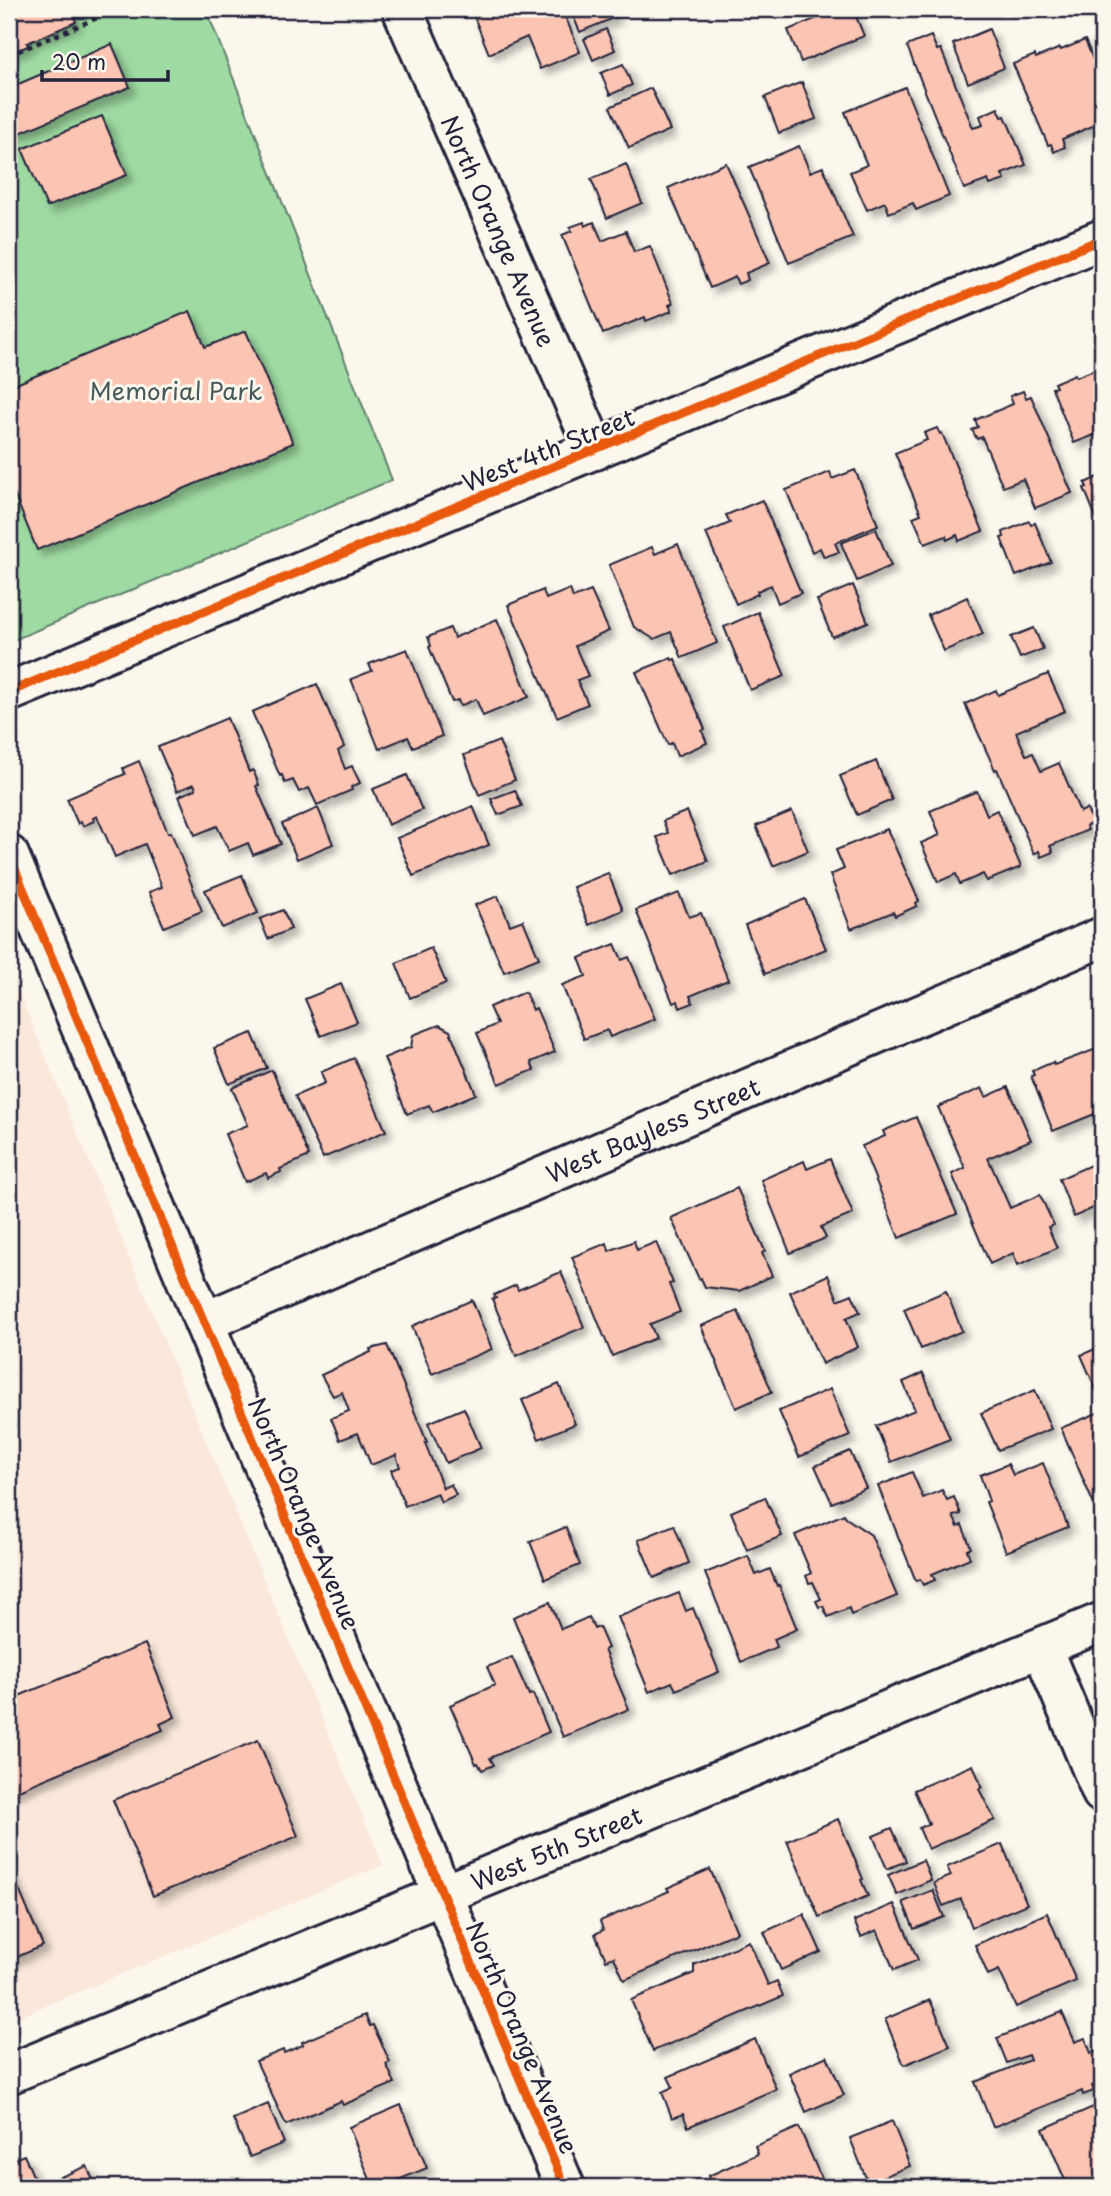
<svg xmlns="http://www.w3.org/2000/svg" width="1111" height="2196" font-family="'Playpen Sans',sans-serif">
	<defs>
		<filter id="shadow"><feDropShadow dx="6" dy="6" stdDeviation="3.5" flood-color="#0004"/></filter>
	</defs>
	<rect width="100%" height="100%" fill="#fbf7ec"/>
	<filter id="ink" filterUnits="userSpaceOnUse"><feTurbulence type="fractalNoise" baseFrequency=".0143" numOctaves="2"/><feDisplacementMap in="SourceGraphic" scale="14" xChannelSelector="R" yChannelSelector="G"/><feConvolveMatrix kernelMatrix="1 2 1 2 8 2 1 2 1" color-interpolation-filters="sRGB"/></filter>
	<g filter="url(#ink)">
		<!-- built -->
		<path fill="#fbe8db" d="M9,969L383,1865L9,2021Z"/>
		<!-- green -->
		<path fill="#9edaa1" stroke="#607e6e" stroke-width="2" d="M9,9H206L392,480L9,642Z"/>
		<!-- building -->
		<g fill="#fcc4b2" stroke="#22223b" stroke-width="2" filter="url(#shadow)">
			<path d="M9,9H71L76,22L27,43L28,46L9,54Z"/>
			<path d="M471,9H562L580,52L540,69L527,37L489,54Z"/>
			<path d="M570,9H613L616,17L580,32Z"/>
			<path d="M839,9H853L864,36L801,62L788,30Z"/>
			<path d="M606,29L615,50L593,60L584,39Z"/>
			<path d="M989,29L1004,68L968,83L953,44Z"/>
			<path d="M931,36L937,50L941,49L973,128L983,125L980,116L998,108L1002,117L1005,116L1026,165L1002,174L1005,180L990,185L988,180L964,189L907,46Z"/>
			<path d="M1085,40L1102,81V122L1062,139L1065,147L1054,152L1051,144L1048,145L1013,64L1035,55L1036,58L1060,48L1061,50Z"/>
			<path d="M112,44L130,87L15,135L9,121V88Z"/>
			<path d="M623,64L632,85L610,95L601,73Z"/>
			<path d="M802,82L816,119L779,133L765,97Z"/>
			<path d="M905,87L949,196L916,210L913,203L889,213L885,202L867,210L850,172L867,165L845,112Z"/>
			<path d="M651,88L670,130L629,148L610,107Z"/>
			<path d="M102,116L127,175L47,207L22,149Z"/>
			<path d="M799,146L810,172L823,167L853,237L789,263L749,167Z"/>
			<path d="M726,163L770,263L746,273L748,280L738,284L735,277L710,288L668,188Z"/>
			<path d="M626,164L642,203L607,218L591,179Z"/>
			<path d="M584,222L585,226L594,222L602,241L626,231L634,252L650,246L673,303L669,305L672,311L646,321L645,317L603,334L562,235L572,231L570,227Z"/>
			<path d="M190,311L205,347L246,331L293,443L37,550L9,481V387Z"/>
			<path d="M1102,367V432L1074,443L1052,388L1056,387L1054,383L1075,374L1076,377Z"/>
			<path d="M1023,391L1026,398L1031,396L1072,493L1035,508L1023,479L1003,487L982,437L977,439L972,430L978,427L975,420L1013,404L1010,396Z"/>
			<path d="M937,428L940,434L942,433L983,531L959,541L957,535L947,540L946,536L925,544L913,517L921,514L895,453L927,440L924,433Z"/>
			<path d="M855,470L878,525L835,543L839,552L824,557L820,548L812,552L786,490L830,472L832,479Z"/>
			<path d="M1102,475V525L1100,527L1084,488L1087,487L1085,483Z"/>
			<path d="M762,500L801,593L778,603L771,585L757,591L758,594L736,604L706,533L730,523L726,515Z"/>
			<path d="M1029,521L1031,525L1035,523L1051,562L1016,576L1001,538L1004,537L1003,532Z"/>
			<path d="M876,529L891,566L857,581L841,543Z"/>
			<path d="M678,544L717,643L682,658L671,632L654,639L634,627L609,565L652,547L655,554Z"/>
			<path d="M853,585L868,622L832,637L817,600Z"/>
			<path d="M570,589L573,598L591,591L609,631L575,646L588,676L577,680L588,704L557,717L508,605L543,590L546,599Z"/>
			<path d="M967,597L983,634L944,651L928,615Z"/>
			<path d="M758,612L785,676L750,690L724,627Z"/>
			<path d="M497,619L529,697L483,716L476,699L460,706L458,700L452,702L429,647L431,646L428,637L450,628L454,638Z"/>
			<path d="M1034,628L1043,649L1020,658L1011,637Z"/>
			<path d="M407,649L442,736L413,747L408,737L379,749L351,679L372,671L369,664Z"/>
			<path d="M671,658L672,660L675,659L705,729L702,731L707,743L677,756L672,743L668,745L636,672Z"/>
			<path d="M1048,674L1065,711L1016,732L1026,755L1033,753L1041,771L1059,763L1080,812L1087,809L1093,823L1086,826L1088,830L1050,846L1053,852L1041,857L1039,851L1034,854L997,769L995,770L965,704L996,690L998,695Z"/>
			<path d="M317,684L344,747L338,751L345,769L352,766L360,783L351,787L352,790L317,805L309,788L299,792L293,780L285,783L282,775L280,776L252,712Z"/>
			<path d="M227,718L249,772L253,770L259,785L256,786L281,844L253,855L248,843L229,851L217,826L195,835L179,796L196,789L194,784L177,791L158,747Z"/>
			<path d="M499,741L515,780L479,795L464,755Z"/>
			<path d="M139,761L168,833L171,832L202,911L164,927L149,892L162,887L145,844L115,857L97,816L93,818L94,821L83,826L81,822L78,824L67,799L125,774L123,768Z"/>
			<path d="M876,761L892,800L857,815L840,776Z"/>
			<path d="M407,775L422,810L388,825L373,789Z"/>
			<path d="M515,790L522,806L498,815L491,799Z"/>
			<path d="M977,791L987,815L997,810L1021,867L987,881L983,874L960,884L956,874L938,882L921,843L940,835L930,811Z"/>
			<path d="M473,806L489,845L413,876L397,838Z"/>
			<path d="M318,808L333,844L297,859L282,824Z"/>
			<path d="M687,811L708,861L673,875L657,837L668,833L663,821Z"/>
			<path d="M792,811L808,851L773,866L756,826Z"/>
			<path d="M887,829L919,901L916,903L917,906L895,916L893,912L851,929L830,875L844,869L836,850Z"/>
			<path d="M608,873L623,910L589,925L573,887Z"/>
			<path d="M242,875L258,913L222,928L205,890Z"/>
			<path d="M679,893L689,917L701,913L728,980L690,996L693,1003L680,1008L678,1001L673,1003L636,910Z"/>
			<path d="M498,896L510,925L523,920L539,958L504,972L475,905Z"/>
			<path d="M805,899L826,949L765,974L745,925Z"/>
			<path d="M283,910L291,929L268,939L260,919Z"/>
			<path d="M615,944L622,960L629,957L655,1019L610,1037L607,1030L584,1039L562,985L586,976L579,958Z"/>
			<path d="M431,948L446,983L410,998L396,963Z"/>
			<path d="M341,984L357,1022L321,1036L305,999Z"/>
			<path d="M525,992L533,1010L536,1008L555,1052L531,1062L534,1070L499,1084L477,1033L497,1024L489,1007Z"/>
			<path d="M439,1025L450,1031L476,1094L433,1112L429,1105L407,1114L384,1058L411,1047L413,1035Z"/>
			<path d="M252,1033L267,1068L229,1084L214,1048Z"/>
			<path d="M1099,1048L1102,1057V1111L1053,1131L1031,1076L1034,1075L1032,1071L1053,1062L1054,1065Z"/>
			<path d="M354,1058L386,1131L323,1158L295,1096L325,1083L321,1072Z"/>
			<path d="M272,1070L309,1156L280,1169L281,1172L268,1178L266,1173L245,1182L225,1134L248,1125L232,1088Z"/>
			<path d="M1008,1087L1031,1140L988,1158L1010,1208L1040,1195L1054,1225L1048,1227L1057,1248L1018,1265L1013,1253L990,1264L952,1174L965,1168L938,1107L982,1088L986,1097Z"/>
			<path d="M916,1117L957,1214L899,1238L862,1146L885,1136L883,1131Z"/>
			<path d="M830,1159L853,1214L821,1227L826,1238L790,1253L761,1180L804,1161L807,1169Z"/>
			<path d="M1102,1160V1204L1074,1217L1059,1179Z"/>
			<path d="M737,1188L765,1251L762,1253L772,1276L739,1291L705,1287L701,1278L699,1279L671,1218Z"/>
			<path d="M634,1241L637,1250L656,1242L673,1283L669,1284L680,1312L650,1324L656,1338L612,1356L572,1257L607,1243L609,1251Z"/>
			<path d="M561,1272L584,1327L516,1356L492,1299L496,1298L494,1295L516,1285L518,1290Z"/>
			<path d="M828,1275L838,1300L852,1294L860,1312L846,1318L858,1347L822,1364L790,1292Z"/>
			<path d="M946,1291L962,1331L921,1349L904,1309Z"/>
			<path d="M472,1300L492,1349L432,1374L412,1326Z"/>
			<path d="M738,1311L772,1392L736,1408L701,1326Z"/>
			<path d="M387,1345L427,1442L425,1443L443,1488L451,1484L456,1495L441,1502L437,1493L405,1506L391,1470L400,1467L396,1455L371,1465L358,1433L340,1440L331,1418L349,1411L342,1392L333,1396L321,1375L371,1352L370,1349Z"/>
			<path d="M1102,1346V1392L1098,1394L1081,1355Z"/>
			<path d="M923,1373L950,1439L891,1462L876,1426L915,1410L903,1382Z"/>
			<path d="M559,1384L575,1424L539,1439L522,1400Z"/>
			<path d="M830,1389L850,1436L799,1457L779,1411Z"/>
			<path d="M1035,1390L1051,1429L998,1450L981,1413Z"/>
			<path d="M464,1408L481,1448L446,1463L428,1423Z"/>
			<path d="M1102,1411V1504L1095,1507L1061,1428Z"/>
			<path d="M850,1451L866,1488L832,1503L815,1466Z"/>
			<path d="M1043,1463L1068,1527L1006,1552L986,1502L989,1501L980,1475L1008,1464L1013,1475Z"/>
			<path d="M912,1472L923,1498L942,1490L947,1500L954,1497L961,1514L953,1516L958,1527L962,1525L971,1548L967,1550L970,1558L932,1574L935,1580L923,1585L920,1579L916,1581L878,1486Z"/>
			<path d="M765,1497L782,1536L747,1550L731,1512Z"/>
			<path d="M844,1514L846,1518L871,1535L897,1596L851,1615L849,1608L828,1617L823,1606L819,1607L816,1601L821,1599L813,1582L809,1583L806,1576L811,1573L795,1535Z"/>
			<path d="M674,1525L689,1563L654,1578L638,1540Z"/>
			<path d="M566,1527L580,1565L545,1579L530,1542Z"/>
			<path d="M748,1556L756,1575L770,1569L777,1586L779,1585L797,1629L774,1639L777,1647L741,1662L705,1573Z"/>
			<path d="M679,1593L686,1611L693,1608L719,1672L676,1690L672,1682L649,1692L618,1617Z"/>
			<path d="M550,1602L561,1629L589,1617L594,1629L599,1627L608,1648L604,1650L629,1709L563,1737L513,1617Z"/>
			<path d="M145,1644L175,1717L160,1724L163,1730L9,1794V1700Z"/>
			<path d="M512,1657L529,1695L533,1694L549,1732L490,1758L494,1765L482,1770L478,1763L476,1764L450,1705L495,1685L487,1667Z"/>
			<path d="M258,1740L298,1836L153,1896L113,1800Z"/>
			<path d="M973,1765L982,1787L979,1789L995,1820L928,1849L919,1828L929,1824L914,1790Z"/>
			<path d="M838,1819L863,1879L861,1880L868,1896L819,1917L787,1841Z"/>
			<path d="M892,1828L906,1861L887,1869L873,1836Z"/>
			<path d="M1002,1844L1027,1904L972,1927L961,1899L943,1906L934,1883L951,1876L947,1867Z"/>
			<path d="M923,1860L931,1880L897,1895L888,1875Z"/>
			<path d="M9,1866L43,1946L9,1960Z"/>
			<path d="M710,1869L737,1932L624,1980L614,1957L606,1960L595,1934L603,1930L600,1921L669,1891L667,1888Z"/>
			<path d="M933,1890L944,1917L914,1929L903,1902Z"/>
			<path d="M894,1904L918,1960L894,1970L877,1930L861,1937L854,1921Z"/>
			<path d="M1047,1913L1076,1981L1016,2007L999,1970L988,1975L975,1945Z"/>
			<path d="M804,1914L821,1952L781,1970L764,1932Z"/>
			<path d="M749,1941L768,1985L777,1981L783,1996L653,2051L631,2000L694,1973V1965Z"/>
			<path d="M930,2000L950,2046L904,2065L885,2019Z"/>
			<path d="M1062,2012L1075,2042L1085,2038L1091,2053L1096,2051L1101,2064L1097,2066L1102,2082L1092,2086L1094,2091L1083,2095L1082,2091L993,2127L975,2082L1030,2060L1028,2055L1007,2063L997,2038Z"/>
			<path d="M365,2015L370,2026L373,2025L390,2062L386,2064L395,2083L343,2105L341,2101L286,2125L256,2061L283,2050L284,2053L303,2045L302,2042Z"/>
			<path d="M755,2039L776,2089L688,2127L683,2114L672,2118L662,2092L673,2087L668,2077Z"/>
			<path d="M827,2056L844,2095L806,2112L789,2073Z"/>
			<path d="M1102,2103V2181L1088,2187H1068L1043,2129Z"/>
			<path d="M268,2104L284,2143L250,2157L233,2119Z"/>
			<path d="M401,2105L427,2168L393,2182L395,2187H373L349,2127Z"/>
			<path d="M892,2121L910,2166L868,2183L850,2138Z"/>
			<path d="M799,2127L822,2180L807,2187H703L711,2184L708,2176L758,2154L755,2146Z"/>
			<path d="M24,2155L38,2187H9V2161Z"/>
			<path d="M87,2166L96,2187H56L53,2180Z"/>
			<path d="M906,2178L909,2187H883Z"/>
		</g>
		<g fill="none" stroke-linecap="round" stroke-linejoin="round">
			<!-- minor casing -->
			<g stroke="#22223b" stroke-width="44">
				<g id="minor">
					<path id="s1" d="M402,9L595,450"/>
					<path d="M9,692L1102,239"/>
					<path d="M9,855L565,2187"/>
					<path id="s2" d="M204,1322L1102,937"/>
					<path d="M1042,1648L1102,1793"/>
					<path id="s3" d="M9,2074L1102,1622"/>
				</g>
			</g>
			<!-- path -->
			<path stroke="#22223b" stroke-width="4.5" stroke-dasharray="5 5" stroke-linecap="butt" d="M9,55L97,18L94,9"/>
			<!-- minor -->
			<use href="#minor" stroke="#fbf7ec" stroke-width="38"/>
			<!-- cycleway casing -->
			<g stroke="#fbf7ec" stroke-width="13">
				<g id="cycleway">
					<path d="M9,692L1102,239"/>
					<path d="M9,855L565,2187"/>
				</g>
			</g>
			<!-- cycleway -->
			<use href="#cycleway" stroke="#e8590c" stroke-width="9"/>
		</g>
	</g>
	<g text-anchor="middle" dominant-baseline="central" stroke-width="6" stroke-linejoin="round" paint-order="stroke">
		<!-- street labels -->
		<g font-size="24" fill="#22223b" stroke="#fbf7ec">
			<text stroke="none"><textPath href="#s1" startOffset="242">North Orange Avenue</textPath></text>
			<text transform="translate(548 449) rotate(-22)">West 4th Street</text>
			<text stroke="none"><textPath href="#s2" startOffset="488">West Bayless Street</textPath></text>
			<text transform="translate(305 1513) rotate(67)">North Orange Avenue</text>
			<text stroke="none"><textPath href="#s3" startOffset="592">West 5th Street</textPath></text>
			<text transform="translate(523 2037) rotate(67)">North Orange Avenue</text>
		</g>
		<!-- park labels -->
		<g font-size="24" fill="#47595a" stroke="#fbf7ec">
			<text x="176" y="390">Memorial Park</text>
		</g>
	</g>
	<!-- margin -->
	<rect width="1111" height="2196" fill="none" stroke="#fbf7ec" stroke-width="35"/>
	<rect x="18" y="18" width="1076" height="2161" fill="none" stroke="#22223b" stroke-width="2.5" filter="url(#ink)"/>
	<!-- scale -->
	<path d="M42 70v10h126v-10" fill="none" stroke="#22223b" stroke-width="3.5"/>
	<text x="52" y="70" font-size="21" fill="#22223b" stroke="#fbf7ec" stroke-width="5" paint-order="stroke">20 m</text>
</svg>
